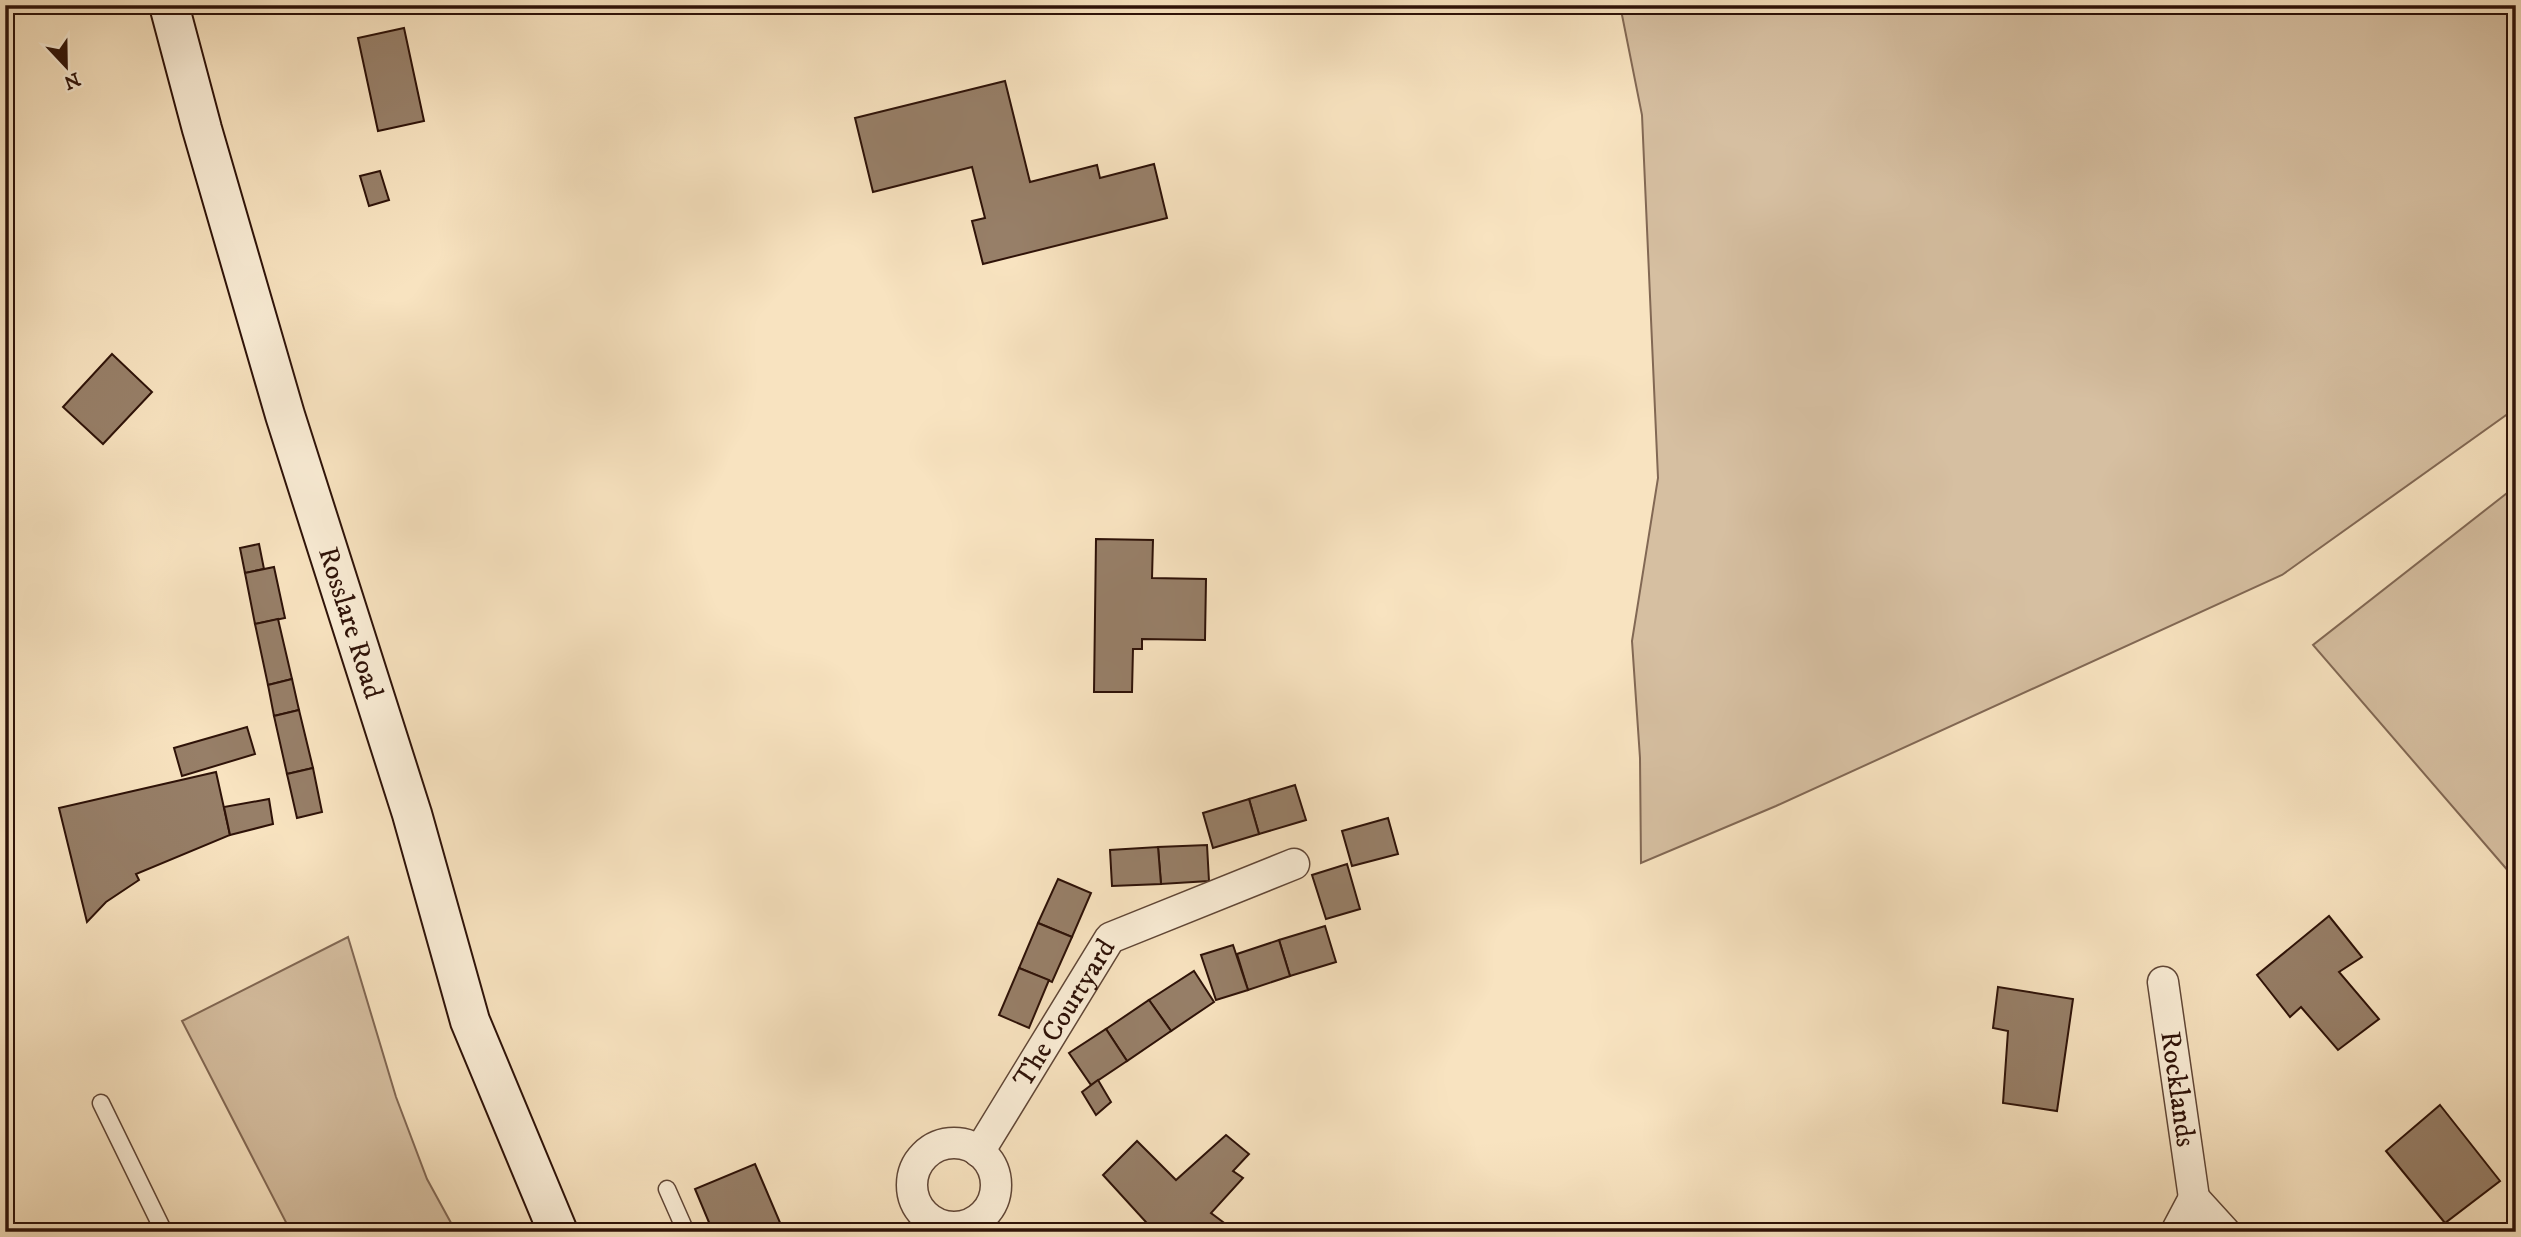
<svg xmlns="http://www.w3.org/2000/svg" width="2521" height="1237" font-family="'IM FELL DW Pica',serif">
	<rect width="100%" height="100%" fill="#f8e3c0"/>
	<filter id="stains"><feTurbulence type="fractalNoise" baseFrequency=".00286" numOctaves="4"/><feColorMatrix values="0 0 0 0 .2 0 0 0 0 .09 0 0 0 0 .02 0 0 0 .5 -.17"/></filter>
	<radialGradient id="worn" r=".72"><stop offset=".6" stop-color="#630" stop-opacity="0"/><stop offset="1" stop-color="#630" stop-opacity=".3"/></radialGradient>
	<!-- green -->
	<g fill="#d6bfa1" stroke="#826854" stroke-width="2">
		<path d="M1620,5H2516V408L2282,575L1776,806L1641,863L1640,758L1632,641L1658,478L1642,115Z"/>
		<path d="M2516,486V880L2313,645Z"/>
		<path d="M348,937L396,1097L427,1179L456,1232H291L182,1021Z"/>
	</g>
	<!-- building -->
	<g fill="#977f68" stroke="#2e1208" stroke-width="2">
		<path d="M404,28L424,121L378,131L358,38Z"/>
		<path d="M1005,81L1030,182L1097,165L1100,178L1154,164L1167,218L983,264L972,221L985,218L972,167L873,192L855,118Z"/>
		<path d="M380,171L389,200L369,206L360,176Z"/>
		<path d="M112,354L152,392L103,444L63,407Z"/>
		<path d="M1096,539L1153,540L1152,578L1206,579L1205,640L1142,639V649H1133L1132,692H1094Z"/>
		<path d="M259,544L264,569L245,573L240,548Z"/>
		<path d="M274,567L285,618L255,624L245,573Z"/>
		<path d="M278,619L292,679L268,685L255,624Z"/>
		<path d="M292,679L299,710L274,716L268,685Z"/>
		<path d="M299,710L313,768L287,774L274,716Z"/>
		<path d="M247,727L255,754L182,776L174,748Z"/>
		<path d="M313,768L322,812L297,818L287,774Z"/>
		<path d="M216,772L230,835L136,874L139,880L106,902L87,922L59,808Z"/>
		<path d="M1295,785L1306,820L1259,834L1249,799Z"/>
		<path d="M269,799L273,824L230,835L224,807Z"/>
		<path d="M1249,799L1259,834L1213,848L1203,813Z"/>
		<path d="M1388,818L1398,854L1352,866L1342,831Z"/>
		<path d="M1207,845L1209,881L1161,884L1158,847Z"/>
		<path d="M1158,847L1161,884L1112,886L1110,850Z"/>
		<path d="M1347,864L1360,909L1326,919L1312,875Z"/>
		<path d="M1058,879L1091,893L1072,937L1038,923Z"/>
		<path d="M2329,916L2362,957L2339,972L2379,1019L2338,1050L2301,1007L2290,1017L2257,975Z"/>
		<path d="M1038,923L1072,937L1052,982L1019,968Z"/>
		<path d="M1325,926L1336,962L1290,976L1279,940Z"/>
		<path d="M1279,940L1290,976L1248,990L1237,954Z"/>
		<path d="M1233,945L1248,990L1216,1000L1201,955Z"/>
		<path d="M1019,968L1049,980L1029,1028L999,1015Z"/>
		<path d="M1194,971L1214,1002L1171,1031L1149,1000Z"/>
		<path d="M1998,987L2073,999L2057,1111L2003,1103L2008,1031L1993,1028Z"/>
		<path d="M1149,1000L1171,1031L1127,1061L1106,1029Z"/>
		<path d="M1106,1029L1127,1061L1091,1085L1069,1053Z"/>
		<path d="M1098,1080L1111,1102L1096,1115L1082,1092Z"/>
		<path d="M2440,1105L2500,1181L2445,1223L2386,1151Z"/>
		<path d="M1226,1135L1249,1154L1233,1171L1243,1178L1211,1213L1223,1222L1212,1232H1155L1103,1175L1137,1141L1176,1180Z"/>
		<path d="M755,1164L784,1232H713L695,1189Z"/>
	</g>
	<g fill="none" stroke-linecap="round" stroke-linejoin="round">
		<!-- lane casing -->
		<g stroke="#604636" stroke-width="19">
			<g id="lane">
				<path d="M101,1103L164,1232"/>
				<path d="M667,1189L686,1232"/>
			</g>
		</g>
		<!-- street casing -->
		<g stroke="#604636" stroke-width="33">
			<g id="street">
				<path id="s1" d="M2163,982L2194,1198"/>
				<circle cx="954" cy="1185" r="42"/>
				<path id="s2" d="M979,1152L1110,938L1294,864"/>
				<path d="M2176,1232L2194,1198L2225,1232"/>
			</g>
		</g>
		<!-- secondary casing -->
		<g stroke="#2e1208" stroke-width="42">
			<g id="secondary">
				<path id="s3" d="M169,5L202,129L285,415L412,814L470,1021L558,1232"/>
			</g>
		</g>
		<!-- lane -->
		<use href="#lane" stroke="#faedd6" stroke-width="16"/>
		<!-- street -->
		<use href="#street" stroke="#faedd6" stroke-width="30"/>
		<!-- secondary -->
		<use href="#secondary" stroke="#faedd6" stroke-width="38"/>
	</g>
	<g text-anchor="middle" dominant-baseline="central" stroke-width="7" stroke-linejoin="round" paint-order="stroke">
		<!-- street labels -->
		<g font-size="28" fill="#2e1208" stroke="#faedd6">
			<text stroke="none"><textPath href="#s3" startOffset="644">Rosslare Road</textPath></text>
			<text stroke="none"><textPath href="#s2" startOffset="163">The Courtyard</textPath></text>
			<text stroke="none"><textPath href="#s1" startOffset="108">Rocklands</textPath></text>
		</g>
	</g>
	<!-- margin -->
	<rect width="2521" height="1237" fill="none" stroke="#f8e3c0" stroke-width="28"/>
	<rect x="7" y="7" width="2507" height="1223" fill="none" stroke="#2e1208" stroke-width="3.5"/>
	<rect x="14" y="14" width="2493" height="1209" fill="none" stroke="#2e1208" stroke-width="2"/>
	<!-- north arrow -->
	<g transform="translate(66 66) rotate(158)" stroke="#faedd6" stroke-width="5" paint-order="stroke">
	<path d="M0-5L12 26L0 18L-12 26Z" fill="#2e1208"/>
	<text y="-10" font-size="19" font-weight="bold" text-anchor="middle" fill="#2e1208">N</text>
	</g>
	<rect width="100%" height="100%" filter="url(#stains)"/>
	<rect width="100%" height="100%" fill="url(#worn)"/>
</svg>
